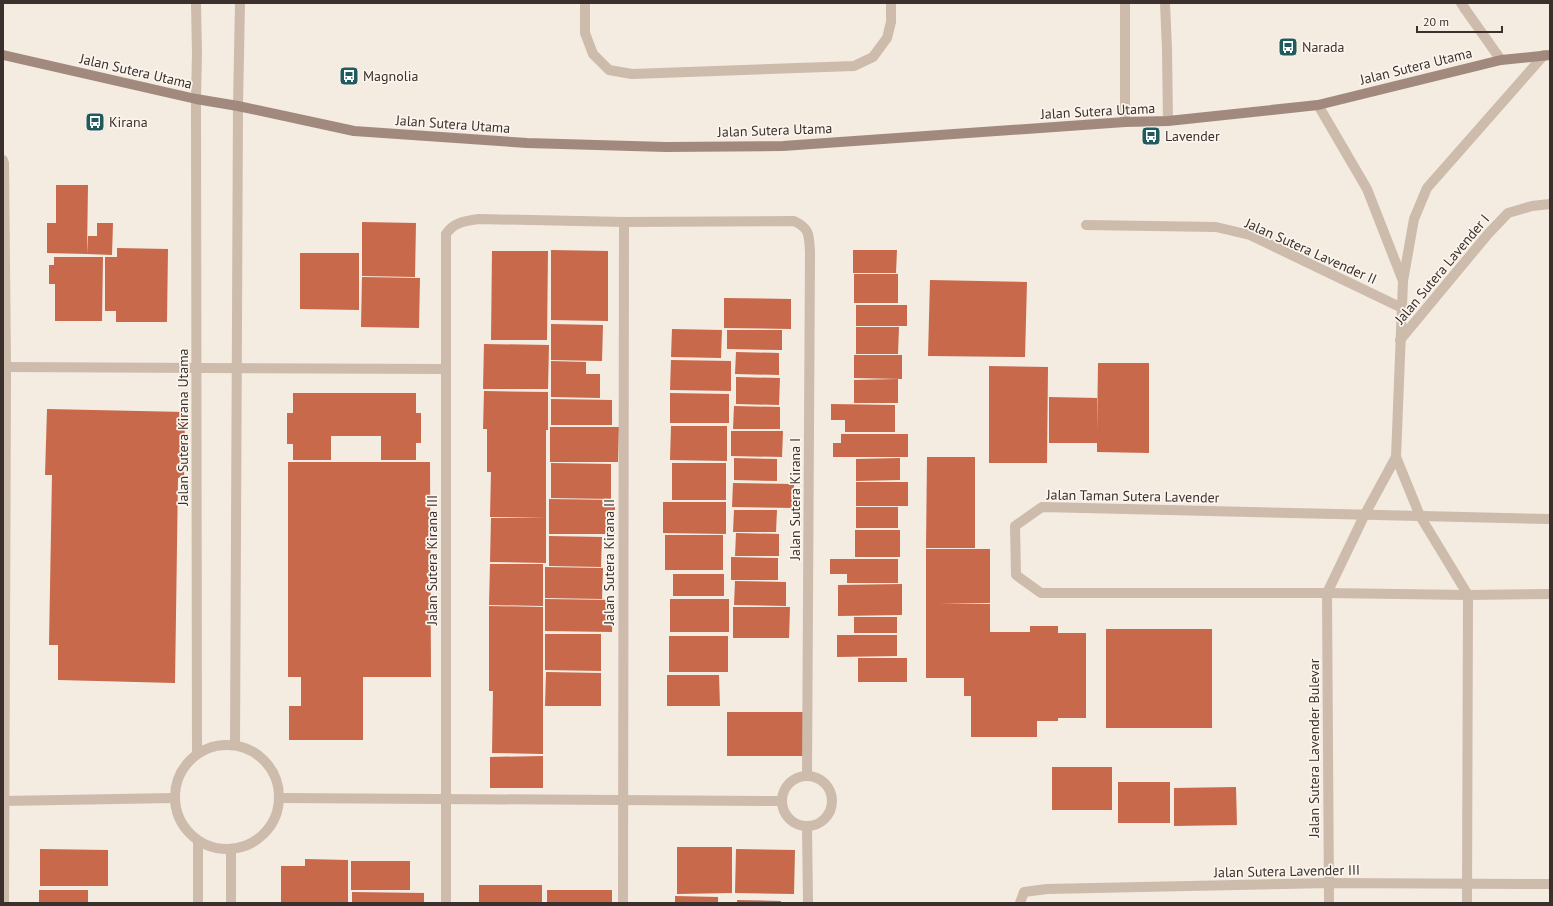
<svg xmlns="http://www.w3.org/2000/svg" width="1553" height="906" font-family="'PT Sans',sans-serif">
	<rect width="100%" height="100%" fill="#f4ebe1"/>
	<!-- building -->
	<g fill="#c8694b">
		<path d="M56,185H88L87,254L47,253V223H56Z"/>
		<path d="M362,222L416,223L415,277L362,276Z"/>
		<path d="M97,223H113L112,255L87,254L88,236H97Z"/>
		<path d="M117,248L168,249L167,322H116V311H105V257H117Z"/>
		<path d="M551,250L608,251V321L551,320Z"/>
		<path d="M853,250H897L896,273H853Z"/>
		<path d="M492,251H548L547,340H491Z"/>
		<path d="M300,253H359V310L300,309Z"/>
		<path d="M54,257H103L102,321H55V284H49V265H54Z"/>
		<rect x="854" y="274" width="44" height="29"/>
		<path d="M362,277L420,278L419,328L361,327Z"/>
		<path d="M930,280L1027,282L1025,357L928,356Z"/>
		<path d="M724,298L791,299V329L724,328Z"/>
		<rect x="856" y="305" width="51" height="21"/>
		<path d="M551,324L603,325L602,361L551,360Z"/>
		<path d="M856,327H899L898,354H856Z"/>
		<path d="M672,329L722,330L721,358L671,357Z"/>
		<path d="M727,330H782V350L727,349Z"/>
		<path d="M484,344L549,345L548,389H483Z"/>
		<path d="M736,352L779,353V375L735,374Z"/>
		<path d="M854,355H902V379L854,378Z"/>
		<path d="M671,360L731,361V391L670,390Z"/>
		<path d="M551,361L586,362V374H600V398L551,397Z"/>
		<path d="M1098,363H1149V453L1097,452V443H1049V397L1097,398V432Z"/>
		<path d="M989,366L1048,367L1047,463H989Z"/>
		<path d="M736,377L780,378L779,405L736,404Z"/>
		<path d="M898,379V403H854V380Z"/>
		<path d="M484,391L548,392V430H546V518L490,517L491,472H487V429H483Z"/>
		<path d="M293,393H416V413H421V443H416V460H381V436H331V460H293V444H287V413H293Z"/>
		<path d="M670,393L729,394V423H670Z"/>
		<path d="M551,399L612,400V425H551Z"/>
		<path d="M831,404L895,405V432H845V420H831Z"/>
		<path d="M734,406L780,407V429H733Z"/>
		<path d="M47,409L185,412L184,478H178L175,683L58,680V645H49L52,475H45Z"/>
		<path d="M671,426H727V461L670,460Z"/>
		<path d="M550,427H619L618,462H550Z"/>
		<path d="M731,431H783L782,457L731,456Z"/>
		<path d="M841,434H908V457H833V443H841Z"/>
		<path d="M927,457H975V548H926Z"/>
		<path d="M734,458L777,459V481L734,480Z"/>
		<path d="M900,458V480L856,481V459Z"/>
		<path d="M288,462H430L431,677H363V740H289V706H301V677H288Z"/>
		<path d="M551,463L611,464V499L551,498Z"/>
		<rect x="672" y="463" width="54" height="37"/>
		<rect x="856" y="482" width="52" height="24"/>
		<path d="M733,483L794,484V508L732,507Z"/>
		<path d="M549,499L615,500V534H549Z"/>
		<path d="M663,502H726V534L663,533Z"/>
		<rect x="856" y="507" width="42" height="21"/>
		<path d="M734,510H777L776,532H733Z"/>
		<path d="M491,518H546V563L490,562Z"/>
		<rect x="855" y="530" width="45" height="27"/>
		<path d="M736,533L779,534V556H735Z"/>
		<rect x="665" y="535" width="58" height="35"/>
		<path d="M549,536L602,537L601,567L549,566Z"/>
		<path d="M926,549H990V603H939L990,604V632H1030V626H1058V633H1086V718H1058V721H1037V737H971V696H964V678H926Z"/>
		<path d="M731,557L778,558V580H731Z"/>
		<path d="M830,559H898V583H847V574H830Z"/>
		<path d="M490,564H543V606L489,605Z"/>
		<path d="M545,567L603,568L602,599L545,598Z"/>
		<rect x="673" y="574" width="51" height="22"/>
		<path d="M735,581L786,582V606L734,605Z"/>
		<path d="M902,584V615L838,616V585Z"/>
		<path d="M545,599L613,600L612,632L545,631Z"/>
		<rect x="670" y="599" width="59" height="33"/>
		<path d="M489,606L543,607V754L492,753L493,691H489Z"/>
		<path d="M733,607H790L789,638H733Z"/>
		<rect x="854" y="617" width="43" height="16"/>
		<rect x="1106" y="629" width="106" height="99"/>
		<path d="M545,634H601V671L545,670Z"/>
		<path d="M837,635H897V656L837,657Z"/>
		<rect x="669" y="636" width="59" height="36"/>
		<rect x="858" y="658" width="49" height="24"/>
		<path d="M546,672L601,673V706H545Z"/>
		<path d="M667,675H719L720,706H667Z"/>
		<rect x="727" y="712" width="77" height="44"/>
		<path d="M543,756V788H490V757Z"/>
		<rect x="1052" y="767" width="60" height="43"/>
		<rect x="1118" y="782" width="52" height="41"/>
		<path d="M1236,787L1237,825L1174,826V788Z"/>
		<path d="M677,847H732V893L677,894Z"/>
		<path d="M40,849L108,850V886H40Z"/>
		<path d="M736,849L795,850L794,894L735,893Z"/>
		<path d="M305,859L348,860V903H281V866H305Z"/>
		<rect x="351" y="861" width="59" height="29"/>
		<rect x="479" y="885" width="63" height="18"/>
		<rect x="39" y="890" width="49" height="13"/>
		<rect x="547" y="890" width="65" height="13"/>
		<path d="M352,892L424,893V903H352Z"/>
		<path d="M675,896L718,897V903H675Z"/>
		<path d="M737,900L781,901V903H737Z"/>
	</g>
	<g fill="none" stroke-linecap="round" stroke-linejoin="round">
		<!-- lane -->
		<path stroke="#cdbbac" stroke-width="10" d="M1465,9L1501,60"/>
		<!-- street -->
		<g stroke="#cdbbac" stroke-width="10">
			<path d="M196,3L197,54L196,99L197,754"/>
			<path d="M585,3V33L593,54L609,70L632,74L854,66L873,57L887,38L891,22V3"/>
			<path d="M1125,3V122"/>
			<path d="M1165,3L1167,49L1168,121"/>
			<path d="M1461,3L1465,9"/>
			<path d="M1318,105L1367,189L1403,281"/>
			<path d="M3,160L4,163L6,367L4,903"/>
			<path d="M1086,225L1216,227L1250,235L1402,308"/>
			<path d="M1400,340L1488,234L1508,213L1532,206L1550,204"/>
			<path d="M6,367L445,369"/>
			<path d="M1550,519L1042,507L1015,526L1016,575L1041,593H1327L1468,595L1550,594"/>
			<path d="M1468,595L1420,516L1396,457L1403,281L1414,219L1427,188L1544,55"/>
			<circle cx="227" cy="797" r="52"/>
			<path d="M235,745L238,106L240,3"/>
			<circle cx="807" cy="801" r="25"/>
			<path d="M280,798L781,801"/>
			<path d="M3,801L175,798"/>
			<path d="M807,827L808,903"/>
			<path d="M198,841V903"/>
			<path d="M231,850V903"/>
			<path d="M446,903V234C454,222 465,221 479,219L624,222L794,221C810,228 809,236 810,252L807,776"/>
			<path d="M623,903L624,222"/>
			<path d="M1020,903L1024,892L1047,889L1329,883L1550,884"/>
			<path d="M1329,903L1327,593L1365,514L1396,457"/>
			<path d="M1467,903L1468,595"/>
		</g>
		<!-- secondary -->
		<path stroke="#a18a7d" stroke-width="10" d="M3,55L196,99L238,106L354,131L527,143L666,147L783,146L1125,122L1168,121L1318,105L1501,60L1550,55"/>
	</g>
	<!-- icons -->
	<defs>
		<g id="bus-square" transform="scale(1)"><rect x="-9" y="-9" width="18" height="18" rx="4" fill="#1f5a5e" stroke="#fbf5ee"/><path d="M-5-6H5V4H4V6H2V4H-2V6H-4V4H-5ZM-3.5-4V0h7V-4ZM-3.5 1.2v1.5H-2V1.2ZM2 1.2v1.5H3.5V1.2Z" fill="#fff"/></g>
	</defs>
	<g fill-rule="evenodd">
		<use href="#bus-square" x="1288" y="47"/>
		<use href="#bus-square" x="349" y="76"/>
		<use href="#bus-square" x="95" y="122"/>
		<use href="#bus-square" x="1151" y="136"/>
	</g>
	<g text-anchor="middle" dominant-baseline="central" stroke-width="3.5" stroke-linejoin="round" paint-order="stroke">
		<!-- poi labels -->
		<g font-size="14" fill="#3b302b" stroke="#fbf5ee" text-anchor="start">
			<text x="1302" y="47">Narada</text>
			<text x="363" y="76">Magnolia</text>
			<text x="109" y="122">Kirana</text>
			<text x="1165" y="136">Lavender</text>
		</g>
		<!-- street labels -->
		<g font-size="14" fill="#3b302b" stroke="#fbf5ee">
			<text transform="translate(1416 66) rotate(-14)">Jalan Sutera Utama</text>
			<text transform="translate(136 71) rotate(13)">Jalan Sutera Utama</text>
			<text transform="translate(1098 111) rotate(-3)">Jalan Sutera Utama</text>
			<text transform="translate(453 124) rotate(4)">Jalan Sutera Utama</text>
			<text transform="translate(775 130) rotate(-2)">Jalan Sutera Utama</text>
			<text transform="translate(1311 251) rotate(24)">Jalan Sutera Lavender II</text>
			<text transform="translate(1442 269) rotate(-50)">Jalan Sutera Lavender I</text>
			<text transform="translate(183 427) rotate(-90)">Jalan Sutera Kirana Utama</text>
			<text transform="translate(1133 496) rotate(1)">Jalan Taman Sutera Lavender</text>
			<text transform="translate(795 499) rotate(-90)">Jalan Sutera Kirana I</text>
			<text transform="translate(432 560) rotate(-90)">Jalan Sutera Kirana III</text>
			<text transform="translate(609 562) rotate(-90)">Jalan Sutera Kirana II</text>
			<text transform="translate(1314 748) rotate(-90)">Jalan Sutera Lavender Bulevar</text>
			<text transform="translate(1287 871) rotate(-1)">Jalan Sutera Lavender III</text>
		</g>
	</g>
	<!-- border -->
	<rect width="1553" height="906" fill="none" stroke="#3b302b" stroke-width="8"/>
	<!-- scale -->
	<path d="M1417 26v6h85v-6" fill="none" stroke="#3b302b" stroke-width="2"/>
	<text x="1423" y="26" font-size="12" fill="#3b302b" stroke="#fbf5ee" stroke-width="3" paint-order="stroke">20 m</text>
</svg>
